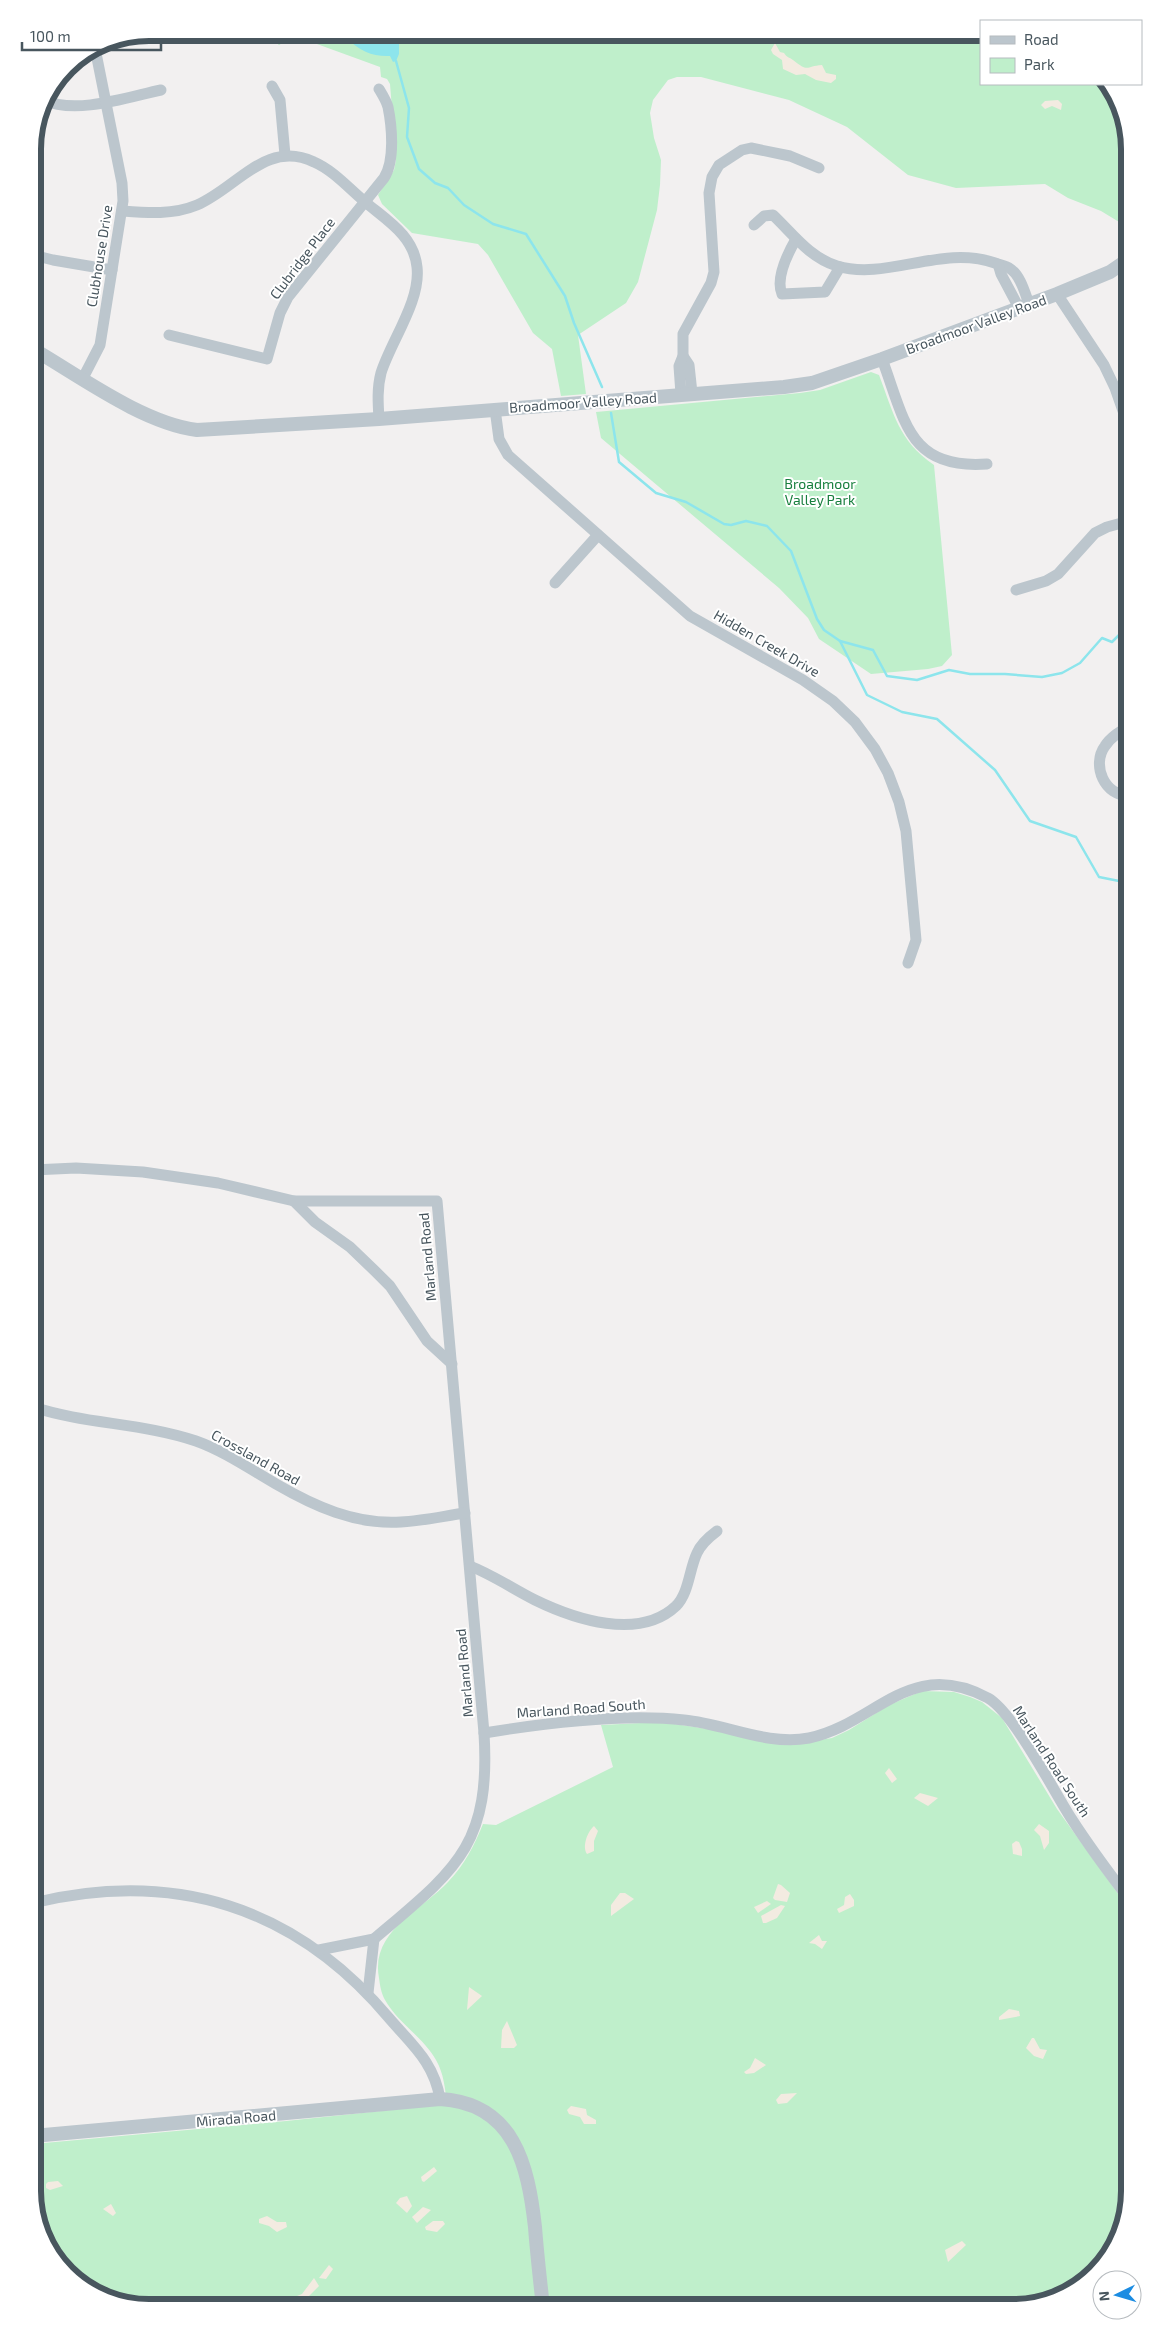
<svg xmlns="http://www.w3.org/2000/svg" width="1162" height="2340" font-family="'Exo 2',sans-serif">
	<rect width="100%" height="100%" fill="#f2f0f0"/>
	<!-- green -->
	<g fill="#bfefcb">
		<path d="M265,33H981V84H1105L1121,105L1129,149V228L1101,211L1068,198L1045,184L956,188L908,175L847,127L789,100L701,77H677L668,80L653,100L650,113L654,138L661,160L660,185L657,210L638,282L626,303L578,335L586,394L561,396L552,349L533,333L488,255L478,244L412,233L382,204L378,195L394,170L396,160L390,84L387,79L381,77L380,67L295,36L279,45Z"/>
		<path d="M871,372L879,375C894,414 898,440 934,465L952,655L942,666L928,669L871,674L819,639L808,618L779,588L601,438L596,412L800,393L820,390Z"/>
		<path d="M922,1691L954,1692L970,1697L982,1702L1002,1718L1057,1809L1129,1909V2191L1110,2256L1057,2299L1013,2307H142L78,2284L41,2235L33,2191V2144L286,2121L447,2104C445,2089 444,2074 436,2060C423,2037 398,2023 385,2000C381,1993 380,1985 379,1978C370,1931 422,1910 448,1882C465,1864 474,1846 483,1824L496,1825L613,1767L601,1725L661,1722L802,1743L832,1738L849,1730L889,1705Z"/>
	</g>
	<!-- sand -->
	<g fill="#f3ebe1">
		<path d="M775,43L780,52L784,53C787,58 789,57 793,60C809,73 806,66 822,65L826,73L836,75V79L831,83L816,80L805,74L796,75L783,69L782,60L773,54L771,50Z"/>
		<path d="M1058,100L1062,104L1061,110L1052,106L1045,109L1041,105L1045,101Z"/>
		<path d="M889,1768L897,1779L892,1783L885,1773Z"/>
		<path d="M920,1793L938,1798L928,1806L914,1798Z"/>
		<path d="M1039,1824L1049,1831V1843L1044,1850L1040,1836L1034,1830Z"/>
		<path d="M594,1826L598,1831L594,1841V1851L587,1854C582,1847 587,1832 594,1826Z"/>
		<path d="M1016,1841L1019,1842L1022,1849V1856L1013,1854L1012,1844Z"/>
		<path d="M778,1884L781,1885L790,1893L787,1902L775,1900L773,1898Z"/>
		<path d="M620,1893H625L634,1899L611,1916V1905Z"/>
		<path d="M850,1894L854,1900V1906L839,1913L837,1909L844,1905L845,1897Z"/>
		<path d="M767,1901L771,1904L758,1913L754,1907Z"/>
		<path d="M781,1905L785,1906L777,1918L766,1923H763L761,1916Z"/>
		<path d="M819,1935L822,1941H827L822,1949L815,1944L809,1943Z"/>
		<path d="M469,1987L482,1996L467,2010Z"/>
		<path d="M1009,2009L1019,2011L1020,2016L999,2020V2017Z"/>
		<path d="M507,2021L517,2045L514,2048H501L502,2030Z"/>
		<path d="M1032,2038H1034L1040,2049L1047,2050L1043,2059L1034,2056L1026,2048Z"/>
		<path d="M755,2058L766,2065L754,2073L746,2074L744,2072L750,2068Z"/>
		<path d="M797,2093L787,2103L778,2104L776,2100L781,2094Z"/>
		<path d="M571,2106L586,2109L587,2115L596,2120V2124H584L580,2117L569,2114L567,2110Z"/>
		<path d="M434,2167L437,2171L424,2182L422,2181L421,2177Z"/>
		<path d="M58,2181L63,2186L50,2190L46,2188V2184L48,2182Z"/>
		<path d="M407,2196L412,2206L407,2213L396,2203L400,2198Z"/>
		<path d="M111,2204L116,2213L113,2216L103,2209Z"/>
		<path d="M423,2207L431,2210L417,2223L412,2217Z"/>
		<path d="M267,2216L277,2222H286L287,2227L277,2232L269,2226L259,2223V2219Z"/>
		<path d="M433,2221H443L445,2224L437,2232L426,2230L425,2227Z"/>
		<path d="M962,2241L966,2245L948,2262L945,2250Z"/>
		<path d="M329,2265L333,2269L326,2279L319,2278Z"/>
		<path d="M314,2278L319,2286L308,2297L292,2298L302,2294Z"/>
	</g>
	<!-- water -->
	<path fill="#8de5ec" d="M349,33H399V54L396,61L393,62L390,56C374,57 359,51 348,39Z"/>
	<g fill="none" stroke-linecap="round" stroke-linejoin="round">
		<!-- stream -->
		<g stroke="#8de5ec" stroke-width="2.5">
			<path d="M396,61L409,108L407,137L419,169L435,183L448,188L464,205L493,224L526,234L565,296L574,323L602,387"/>
			<path d="M611,413L619,462L656,493L686,502L724,524L731,525L746,521L767,526L791,551L817,619L824,630L840,641L867,695L902,712L937,719L995,770L1030,821L1076,837L1099,877L1129,883"/>
			<path d="M840,641L873,650L887,676L917,680L949,670L970,674H1005L1042,677L1062,673L1080,663L1102,638L1112,642L1129,625"/>
		</g>
		<!-- minor -->
		<g stroke="#bcc6cd" stroke-width="11">
			<path d="M272,86L280,100L285,155"/>
			<path d="M44,100C76,115 128,97 161,90"/>
			<path d="M123,211C148,213 173,215 197,205C237,188 266,139 314,162C335,171 352,192 370,206C391,223 414,238 417,267C421,301 391,341 381,373C377,388 378,403 379,419"/>
			<path d="M754,225L764,216L773,215C794,235 809,257 837,266C887,281 942,244 995,263C999,265 1005,265 1009,268C1020,274 1025,293 1029,304"/>
			<path d="M796,239C788,253 775,278 782,294L825,292L840,267"/>
			<path d="M33,255L53,260L112,270"/>
			<path d="M998,264L1001,274L1019,308"/>
			<path d="M1057,294L1104,365L1115,388L1129,428"/>
			<path d="M169,335L267,359L280,313L288,297L384,178C395,161 392,127 388,107C386,100 382,94 379,89"/>
			<path d="M683,356L689,365L692,393"/>
			<path d="M882,359C905,420 908,470 987,464"/>
			<path d="M83,378L100,345L123,201L122,183L95,48"/>
			<path d="M681,394L679,366L683,356V334L711,283L714,272L709,193L712,177L719,165L742,150L751,148L790,156L819,168"/>
			<path d="M495,409L499,439L508,455L690,616L803,680L833,701L855,722L875,749L888,773L899,802L906,831L916,940L908,963"/>
			<path d="M555,583L598,535"/>
			<path d="M1016,590L1046,581L1058,574L1095,533L1107,527L1129,521"/>
			<path d="M1129,795C1105,797 1091,765 1105,746C1110,738 1121,730 1129,727"/>
			<path d="M33,1170L76,1168L143,1172L218,1183L294,1201H437L484,1733C491,1847 455,1870 374,1939"/>
			<path d="M294,1201L315,1222L350,1247L376,1272L390,1286L427,1341L452,1364"/>
			<path d="M33,1407C85,1424 143,1423 196,1441C224,1451 250,1469 276,1484C314,1506 355,1525 401,1522C422,1521 444,1516 465,1513"/>
			<path d="M470,1566C493,1575 513,1589 535,1600C574,1619 639,1641 676,1606C689,1593 689,1570 697,1553C701,1544 709,1537 717,1531"/>
			<path d="M484,1733C545,1723 623,1713 684,1720C726,1724 767,1746 809,1738C876,1724 909,1656 988,1698C1014,1713 1053,1790 1071,1818C1089,1846 1109,1873 1129,1899"/>
			<path d="M33,1903C174,1869 295,1906 389,2018C412,2045 434,2062 440,2099"/>
			<path d="M319,1950L374,1939"/>
			<path d="M368,1993L374,1939"/>
		</g>
		<!-- tertiary -->
		<g stroke="#bcc6cd" stroke-width="14">
			<path d="M33,349C81,377 143,423 197,430L379,419L784,387L812,383L882,359L1057,294L1110,272L1129,259"/>
			<path d="M33,2136L440,2099C514,2103 528,2165 535,2227C537,2254 540,2280 543,2307"/>
		</g>
	</g>
	<g text-anchor="middle" dominant-baseline="central" stroke-width="4" stroke-linejoin="round" paint-order="stroke">
		<!-- street labels -->
		<g font-size="14" fill="#48565e" stroke="#fff">
			<text transform="translate(99 256) rotate(-81)">Clubhouse Drive</text>
			<text transform="translate(302 258) rotate(-53)">Clubridge Place</text>
			<text transform="translate(976 324) rotate(-20)">Broadmoor Valley Road</text>
			<text transform="translate(583 402) rotate(-4)">Broadmoor Valley Road</text>
			<text transform="translate(767 643) rotate(30)">Hidden Creek Drive</text>
			<text transform="translate(427 1257) rotate(-95)">Marland Road</text>
			<text transform="translate(256 1457) rotate(29)">Crossland Road</text>
			<text transform="translate(464 1673) rotate(-95)">Marland Road</text>
			<text transform="translate(581 1708) rotate(-4)">Marland Road South</text>
			<text transform="translate(1052 1761) rotate(57)">Marland Road South</text>
			<text transform="translate(236 2118) rotate(-5)">Mirada Road</text>
		</g>
		<!-- park labels -->
		<g font-size="14" fill="#187f3e" stroke="#fff">
			<text x="820" y="483">Broadmoor<tspan x="820" dy="16">Valley Park</tspan></text>
		</g>
	</g>
	<!-- crop -->
	<path d="M0 0H1162V2340H0ZM149 41H1013A108 108 0 0 1 1121 149V2191A108 108 0 0 1 1013 2299H149A108 108 0 0 1 41 2191V149A108 108 0 0 1 149 41Z" fill="#fff" fill-rule="evenodd"/>
	<path fill="none" stroke="#48565e" stroke-width="6" d="M149 41H1013A108 108 0 0 1 1121 149V2191A108 108 0 0 1 1013 2299H149A108 108 0 0 1 41 2191V149A108 108 0 0 1 149 41Z"/>
	<!-- legend -->
	<rect x="980" y="20" width="162" height="65" fill="#ffffff" stroke="#b6bbbf"/>
	<rect x="990" y="36" width="25" height="8" fill="#bcc6cd" stroke="#b6bbbf"/>
	<text x="1024" y="45" font-size="15" fill="#48565e">Road</text>
	<rect x="990" y="58" width="25" height="15" fill="#bfefcb" stroke="#b6bbbf"/>
	<text x="1024" y="70" font-size="15" fill="#48565e">Park</text>
	<!-- north arrow -->
	<g transform="translate(1117 2295) rotate(265)"><circle r="24" fill="#ffffff" stroke="#b6bbbf"/>
	<path d="M0-4L9 19L0 12L-9 19Z" fill="#1b8ce2"/>
	<text y="-8" font-size="14" font-weight="bold" text-anchor="middle" fill="#48565e">N</text>
	</g>
	<!-- scale -->
	<path d="M22 42v8h139v-8" fill="none" stroke="#48565e" stroke-width="2.5"/>
	<text x="30" y="42" font-size="15" fill="#48565e" stroke="#ffffff" stroke-width="4" paint-order="stroke">100 m</text>
</svg>
